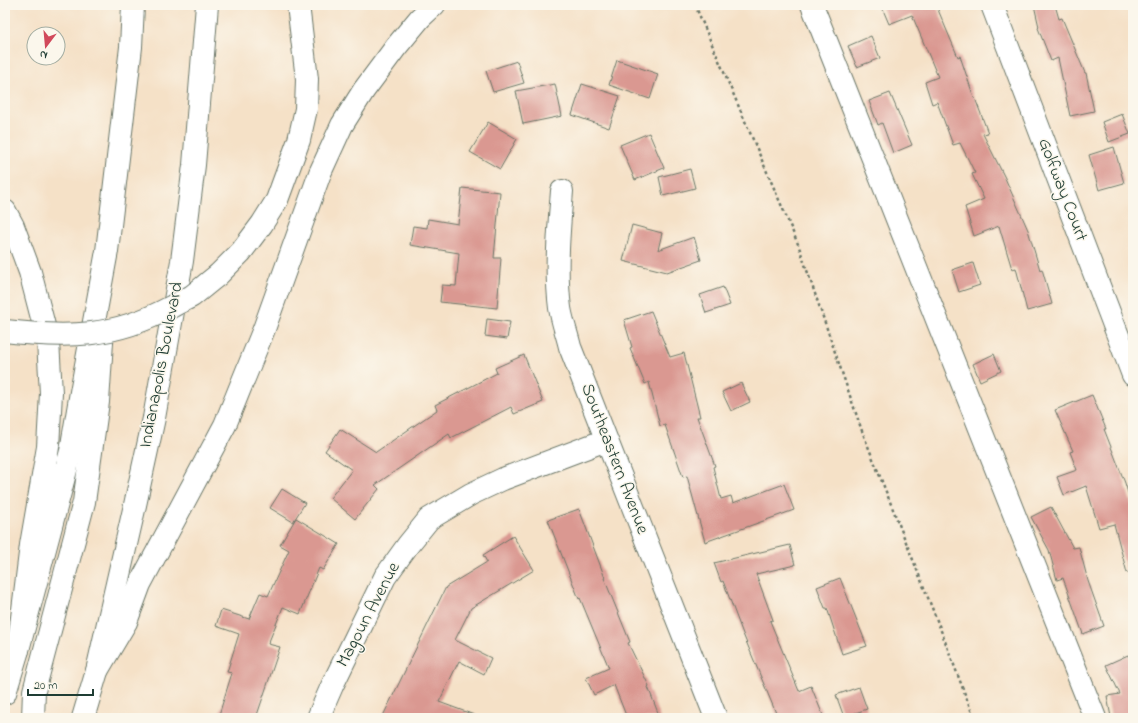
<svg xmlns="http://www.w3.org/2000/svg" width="1138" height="723" font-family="'Indie Flower',sans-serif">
	<rect width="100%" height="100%" fill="#fbf7ec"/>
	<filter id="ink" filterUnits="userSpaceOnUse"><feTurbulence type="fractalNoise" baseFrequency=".025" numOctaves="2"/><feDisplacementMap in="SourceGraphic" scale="8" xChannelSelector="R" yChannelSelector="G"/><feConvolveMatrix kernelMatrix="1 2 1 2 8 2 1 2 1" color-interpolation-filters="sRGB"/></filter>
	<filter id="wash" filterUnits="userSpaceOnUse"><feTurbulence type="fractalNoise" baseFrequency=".012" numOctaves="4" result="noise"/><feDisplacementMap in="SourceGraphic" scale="16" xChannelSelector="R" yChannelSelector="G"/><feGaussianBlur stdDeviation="0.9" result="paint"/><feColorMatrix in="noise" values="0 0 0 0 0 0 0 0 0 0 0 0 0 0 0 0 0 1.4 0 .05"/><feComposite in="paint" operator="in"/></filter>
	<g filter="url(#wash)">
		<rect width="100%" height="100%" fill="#f5e1c7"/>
		<g id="blocks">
			<!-- building -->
			<g fill="#da9891">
				<path d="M881,5H936L958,57L960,56L974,98H975L988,133L983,134L1005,178L1028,230L1040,270L1042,269L1052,304L1027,311L1016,268L1012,269L999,226L974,236L965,207L984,199L972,174L975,173L960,143L953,145L937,102L932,104L925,82L938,77L912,15L889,24Z"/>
				<path d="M1034,5H1055L1059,19L1062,18L1085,73H1086L1094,111L1070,116L1058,58L1051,61L1038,28L1039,27Z"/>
				<path d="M871,36L880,58L857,67L848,46Z"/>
				<path d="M617,60L658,74L650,99L609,85Z"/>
				<path d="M517,61L524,83L493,92L486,71Z"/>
				<path d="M555,84L562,116L523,124L516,91Z"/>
				<path d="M582,84L620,96L609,128L572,115Z"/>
				<path d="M890,93L912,145L893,153L882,123L878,125L869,101Z"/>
				<path d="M1122,114L1130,134L1109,142L1102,122Z"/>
				<path d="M488,122L517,139L500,169L470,152Z"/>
				<path d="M649,133L664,168L635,180L620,145Z"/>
				<path d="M1114,147L1124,183L1099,190L1089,155Z"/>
				<path d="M690,169L695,188L663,196L659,177Z"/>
				<path d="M462,188L500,192L494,258H501L497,308L440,302L442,285L456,286L459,253L410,245L413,226L427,228L428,219L458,224Z"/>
				<path d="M632,225L662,233L658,250L694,237L701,260L667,272L623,261Z"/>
				<path d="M973,263L980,285L959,292L952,270Z"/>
				<path d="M723,287L730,305L706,313L700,295Z"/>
				<path d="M651,311L670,357L684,353L700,417H697L715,466L713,467L721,499L731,496L733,503L784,484L794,510L705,542L687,476L683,477L665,425L660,426L649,382L645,384L630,348L632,347L624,320Z"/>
				<path d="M487,319L510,322L507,339L485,336Z"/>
				<path d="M994,354L1001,371L980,381L973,364Z"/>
				<path d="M524,355L543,402L514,414L511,407L451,438L449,434L375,485L379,489L355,519L330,498L352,470L325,451L340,429L376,452L437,410L435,405L497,373L495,368Z"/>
				<path d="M741,383L750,402L731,411L722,392Z"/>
				<path d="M1092,395L1106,429H1104L1125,483L1133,509V572L1127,573L1114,524L1099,528L1086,486L1064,495L1057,477L1077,470L1070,452L1073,451L1055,410Z"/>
				<path d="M282,489L305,503L293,522L270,508Z"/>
				<path d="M1051,507L1073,548L1079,547L1088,581L1104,626L1083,634L1063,578L1057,580L1049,550L1031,517Z"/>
				<path d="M579,509L605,578H604L630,642L628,643L649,686L648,687L660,718H627L614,685L594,695L586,678L609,668L580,598L579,599L548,520Z"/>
				<path d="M296,518L339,544L323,570L319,568L300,614L283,607L268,644L280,647L256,718H218L232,673L227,672L239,634L216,626L221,610L249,619L260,593L268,596L289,550L280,545Z"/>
				<path d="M513,536L534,570L471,608L455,640L491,658L484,674L459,661L439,702L477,716V718H382L446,587L487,562L483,555Z"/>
				<path d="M790,545L795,565L756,574L773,620L770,621L799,691L811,686L824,718H778L743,634L723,581L721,582L714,563Z"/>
				<path d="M840,578L867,646L842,654L827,608H825L817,587Z"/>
				<path d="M1128,655L1133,665V718H1131L1129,714L1111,717L1107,696L1120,694L1106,665Z"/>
				<path d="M859,687L867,709L844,717L836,695Z"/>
			</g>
		</g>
	</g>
	<g filter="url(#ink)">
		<use href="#blocks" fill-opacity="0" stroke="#6a7667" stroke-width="1"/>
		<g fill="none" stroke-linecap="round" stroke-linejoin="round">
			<!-- minor casing -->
			<g stroke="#6a7667" stroke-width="24">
				<g id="minor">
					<path d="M812,5L1095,718"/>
					<path d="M992,5L1133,375"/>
					<path d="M562,191C559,229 555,269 560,308C562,321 567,334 570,347L716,718"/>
					<path d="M318,718L332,686L385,577L408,545L429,519L471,494L503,479L606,440"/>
				</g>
			</g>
			<!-- major casing -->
			<g stroke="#6a7667" stroke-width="24">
				<g id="major">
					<path d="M5,693L18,650L71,451L81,392L107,251L131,47L133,5"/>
					<path d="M33,718L34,691L84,502L98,402L102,342"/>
					<path d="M83,718L97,671L135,505L154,418L182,261L194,165L207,5"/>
				</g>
			</g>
			<!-- highway casing -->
			<g stroke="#6a7667" stroke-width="24">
				<g id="highway">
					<path d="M5,211L13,226L30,272L48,341L51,393L48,447L31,545L18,650"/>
					<path d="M218,275L241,252L262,224L277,200L299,140L306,109L307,79L298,5"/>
					<path d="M97,671L126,622L140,584L225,425L264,329L320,173L342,125L364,90L396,47L420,18L434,5"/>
				</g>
			</g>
			<!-- path -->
			<path stroke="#6a7667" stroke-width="2.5" stroke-dasharray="3 3" stroke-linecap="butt" d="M695,5L798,244L862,431L940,628L974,718"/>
			<!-- minor -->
			<use href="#minor" stroke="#fff" stroke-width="22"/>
			<!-- major -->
			<use href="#major" stroke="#fff" stroke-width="22"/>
			<!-- highway -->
			<use href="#highway" stroke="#fff" stroke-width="22"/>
			<!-- highway-bridge casing -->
			<g stroke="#6a7667" stroke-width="24" stroke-linecap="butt">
				<path id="highway-bridge" d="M5,331C67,338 114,338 171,307C178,303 185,300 192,296C201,289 209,282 218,275"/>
			</g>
			<!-- highway-bridge -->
			<use href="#highway-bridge" stroke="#fff" stroke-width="22"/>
		</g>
	</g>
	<g text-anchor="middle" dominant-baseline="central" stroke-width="3" stroke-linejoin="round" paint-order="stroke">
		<!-- street labels -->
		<g font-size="18" fill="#1f3d34" stroke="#fbf7ec">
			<text transform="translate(1062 190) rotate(69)">Golfway Court</text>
			<text transform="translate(162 365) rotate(-79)">Indianapolis Boulevard</text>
			<text transform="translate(614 459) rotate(69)">Southeastern Avenue</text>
			<text transform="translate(369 615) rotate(-62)">Magoun Avenue</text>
		</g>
	</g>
	<!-- margin -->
	<rect width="1138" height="723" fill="none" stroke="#fbf7ec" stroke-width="20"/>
	<!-- north arrow -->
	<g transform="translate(46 46) rotate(196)"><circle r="19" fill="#fbf7ec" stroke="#a3ada2"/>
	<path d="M0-3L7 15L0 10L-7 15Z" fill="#d1495b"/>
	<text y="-6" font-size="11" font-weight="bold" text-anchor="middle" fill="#1f3d34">N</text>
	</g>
	<!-- scale -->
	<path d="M28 689v6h65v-6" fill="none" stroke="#1f3d34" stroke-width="2"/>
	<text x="34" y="689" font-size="12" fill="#1f3d34" stroke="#fbf7ec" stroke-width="3" paint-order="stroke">20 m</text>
</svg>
